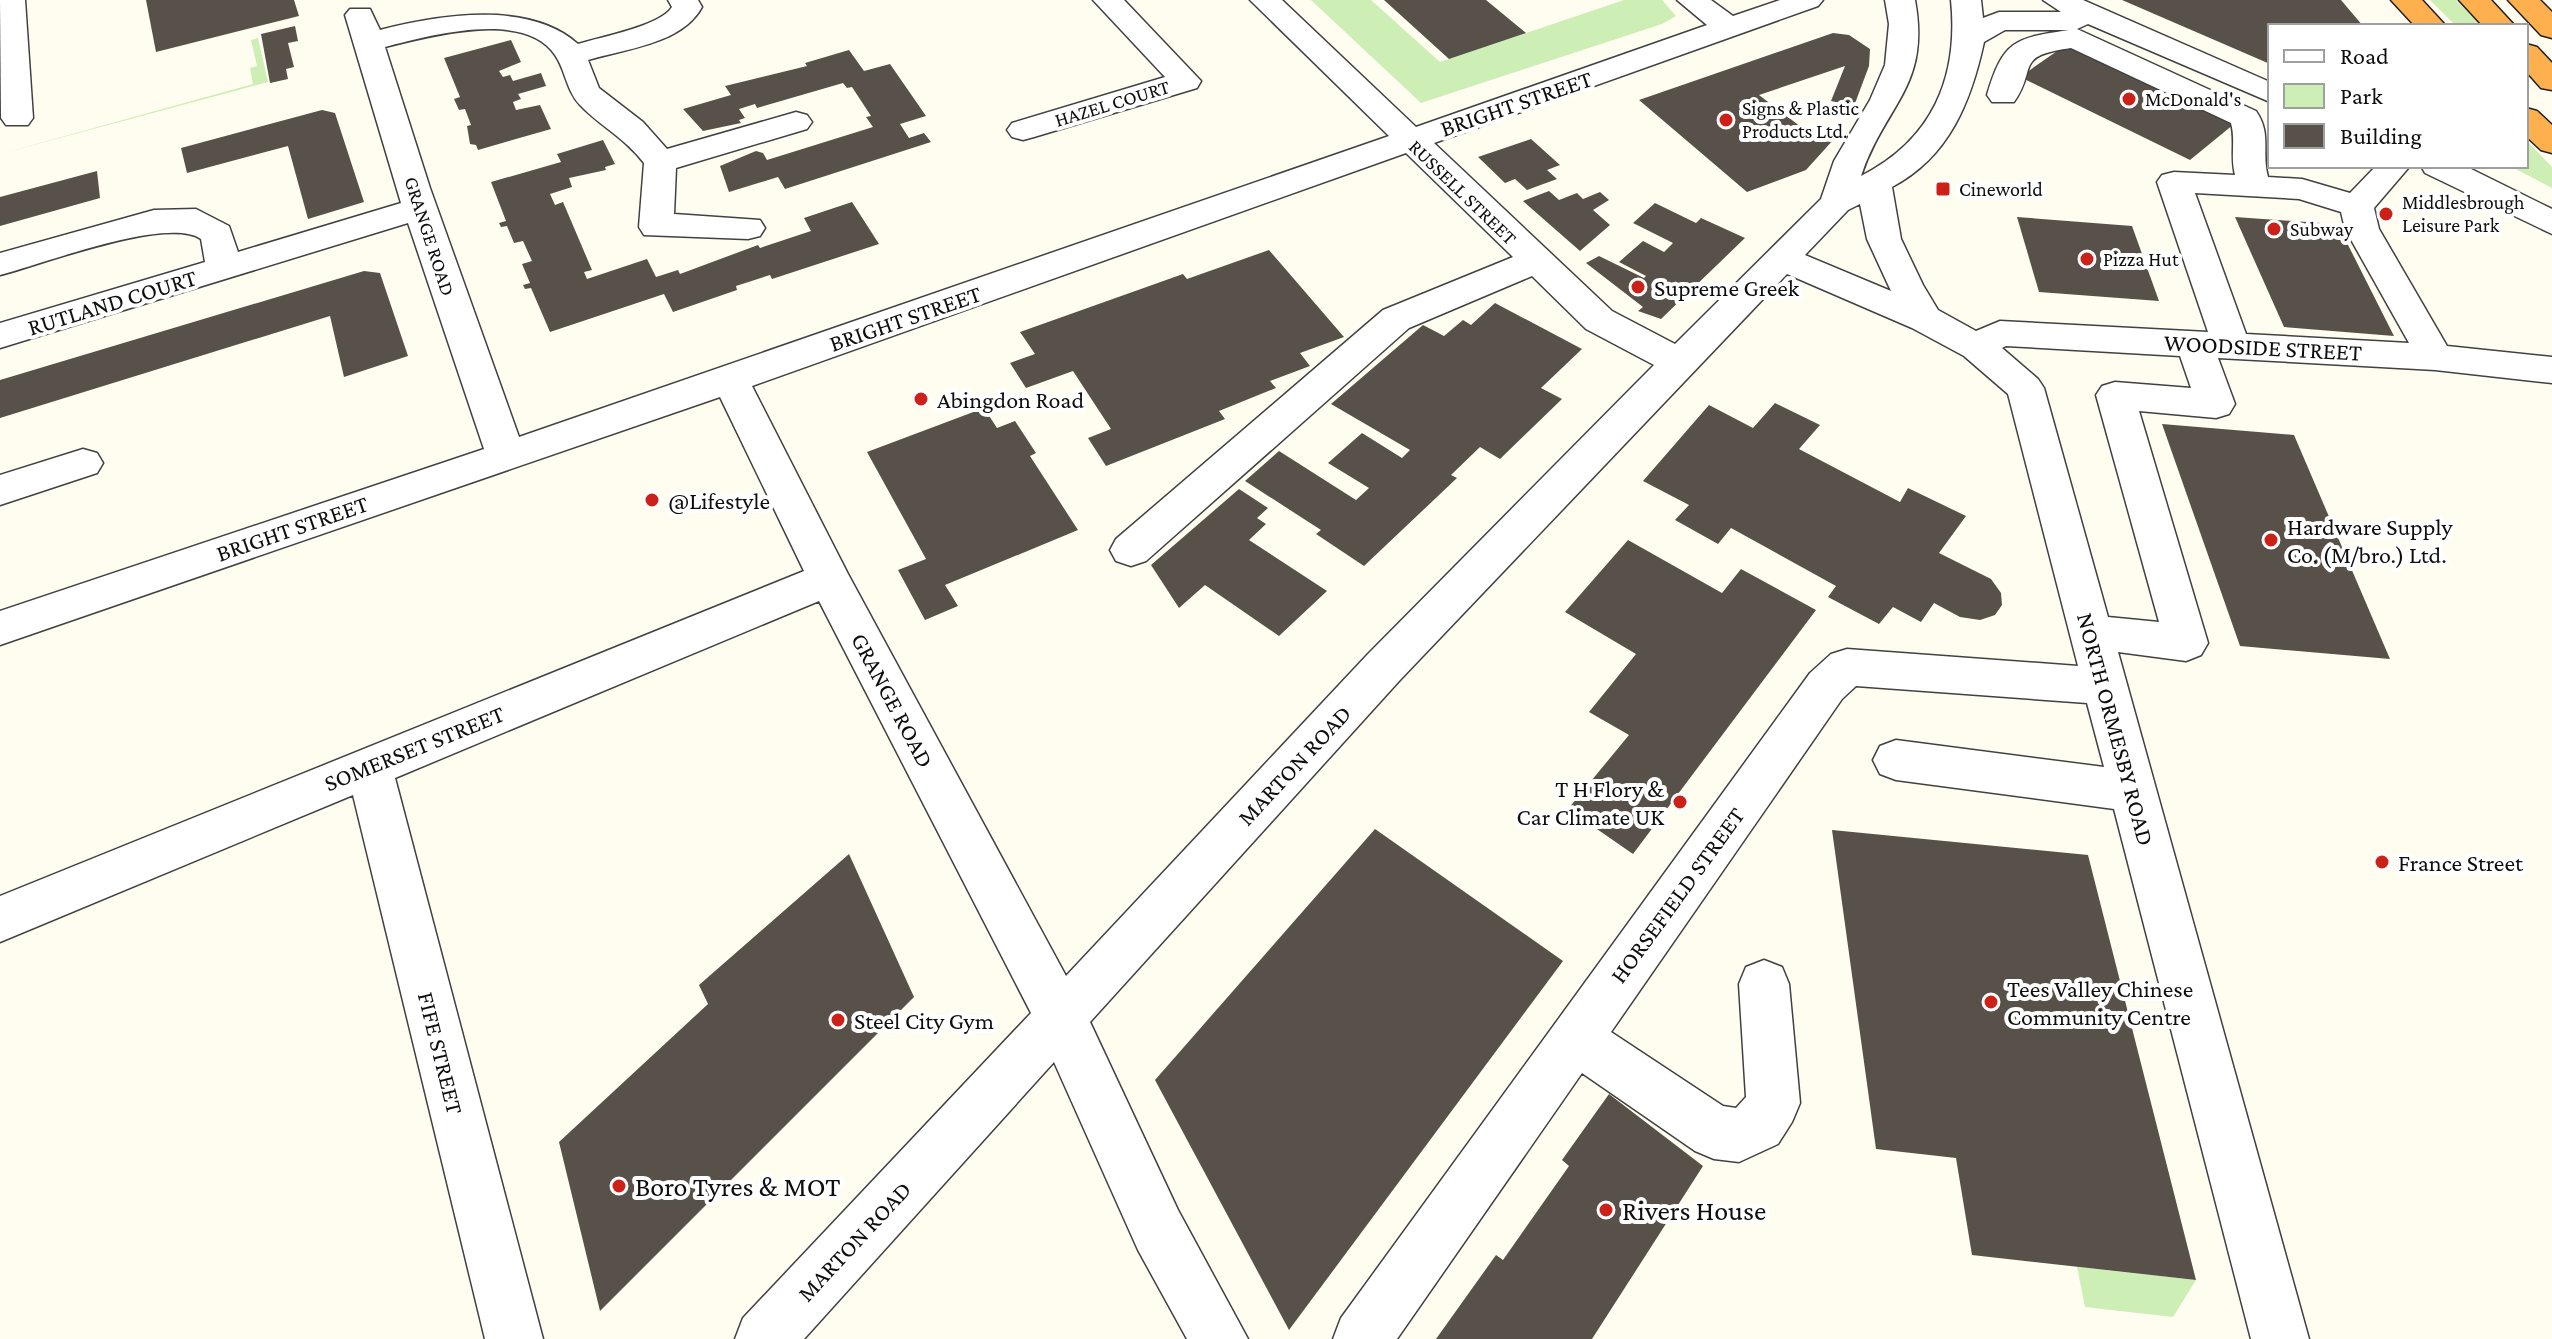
<svg xmlns="http://www.w3.org/2000/svg" width="2552" height="1339" font-family="'Crimson Pro',serif">
	<rect width="100%" height="100%" fill="#fffdf0"/>
	<!-- green -->
	<g fill="#cdeeb5">
		<path d="M1311,0H1371L1440,62L1624,0H1662L1676,16L1662,24L1421,103Z"/>
		<path d="M2430,0H2456L2482,26H2456Z"/>
		<path d="M258,38L268,82L0,154L253,84L250,68L257,66L251,40Z"/>
		<path d="M2526,140L2552,167V188L2510,166H2526Z"/>
		<path d="M2077,1267L2196,1280L2173,1317L2085,1307Z"/>
	</g>
	<!-- building -->
	<g fill="#58514a">
		<path d="M146,0H294L299,16L156,52Z"/>
		<path d="M1384,0H1486L1526,33L1449,59Z"/>
		<path d="M2122,0H2341L2363,26H2270V64Z"/>
		<path d="M295,26L298,41L288,43L294,67L286,69L288,79L270,83L261,34Z"/>
		<path d="M1833,33L1849,35L1870,49L1869,66L1854,106L1831,101L1845,66L1759,95L1809,133L1834,139L1806,170L1747,192L1639,100Z"/>
		<path d="M511,40L521,62L499,71L503,77L510,75L513,81L541,73L546,86L518,94L521,99L513,102L516,110L540,105L551,129L478,150L476,145L470,144L467,126L471,125L465,109L459,110L454,99L460,97L444,58Z"/>
		<path d="M2070,42L2239,120L2190,160L2020,77Z"/>
		<path d="M849,50L864,71L890,64L926,116L900,124L909,138L924,133L931,142L785,189L778,177L729,192L720,166L756,151L763,153L767,160L873,127L866,117L871,116L852,87L847,88L843,83L757,108L755,104L739,109L745,118L739,120L741,123L703,131L683,109L731,95L725,86L807,66L805,63Z"/>
		<path d="M322,110L335,113L364,202L308,219L288,146L187,173L181,148Z"/>
		<path d="M1531,139L1560,165L1547,170L1557,179L1527,190L1515,179L1505,183L1478,157Z"/>
		<path d="M603,140L615,164L605,167L606,170L569,178L572,187L550,194L555,205L563,202L592,270L584,272L587,279L647,259L656,277L678,270L680,274L758,245L760,248L811,231L804,218L852,202L879,244L772,279L770,275L736,286L737,290L673,312L664,294L550,332L531,288L525,289L523,285L530,283L522,264L532,261L523,241L514,243L507,226L501,227L499,223L506,221L491,182L561,162L557,154Z"/>
		<path d="M97,171L100,198L0,226V197Z"/>
		<path d="M1549,191L1559,200L1577,193L1583,199L1600,192L1609,200L1593,210L1610,225L1580,251L1523,201Z"/>
		<path d="M1655,203L1696,223L1701,218L1745,238L1661,319L1638,311L1643,307L1586,263L1599,256L1644,278L1646,276L1619,262L1643,241L1664,252L1673,243L1633,223Z"/>
		<path d="M2017,217L2132,226L2159,301L2039,292Z"/>
		<path d="M2235,217L2321,223L2344,237L2394,336L2284,327Z"/>
		<path d="M1269,250L1344,337L1300,353L1310,366L1270,381L1276,388L1219,411L1225,419L1106,466L1088,438L1111,429L1073,371L1026,388L1010,363L1035,354L1020,332L1183,274L1187,279Z"/>
		<path d="M364,271L380,273L408,356L344,377L330,316L0,418V380Z"/>
		<path d="M1495,303L1582,349L1541,388L1562,399L1500,459L1480,447L1451,475L1457,478L1364,566L1316,534L1321,530L1245,481L1279,451L1356,500L1369,488L1328,463L1362,433L1402,458L1410,450L1331,404L1423,325L1444,336L1463,320L1471,325Z"/>
		<path d="M1775,403L1820,425L1799,449L1900,502L1908,488L1966,516L1939,553L1991,579L2001,593L2002,605L1995,615L1980,620L1960,617L1934,603L1921,622L1893,607L1879,624L1828,597L1836,586L1731,528L1718,544L1675,520L1689,505L1643,481L1709,405L1753,428Z"/>
		<path d="M984,408L997,428L1015,421L1036,453L1030,456L1078,530L945,585L958,606L925,620L898,570L926,559L867,452Z"/>
		<path d="M2162,424L2294,435L2390,659L2240,646Z"/>
		<path d="M1239,489L1268,508L1257,518L1266,524L1249,540L1327,591L1279,636L1205,585L1179,608L1151,565Z"/>
		<path d="M1628,540L1722,593L1741,569L1816,610L1633,854L1568,809L1629,735L1589,712L1636,654L1565,612Z"/>
		<path d="M1375,829L1563,961L1289,1330L1155,1080Z"/>
		<path d="M1832,830L2088,855L2196,1280L1972,1255L1956,1158L1876,1149Z"/>
		<path d="M849,854L914,997L600,1311L559,1142L708,1004L699,985Z"/>
		<path d="M1609,1094L1703,1166L1592,1339H1436L1496,1255L1503,1260L1569,1166L1562,1160Z"/>
	</g>
	<g fill="none" stroke-linecap="round" stroke-linejoin="round">
		<!-- minor casing -->
		<g stroke="#414141" stroke-width="3">
			<g id="minor">
				<path d="M0,0H25L33,118L28,125H6L1,118Z"/>
				<path d="M668,0H698L702,7C682,44 625,49 588,60L599,88L643,122L667,149L796,112L807,115L812,122L807,129L676,168L674,214L760,220L765,228L760,236L748,239L644,235L639,227L644,163C625,138 600,126 580,105C566,90 566,71 555,55C525,9 428,36 385,47L430,188L519,437L1389,136L1250,0H1282L1416,127L1707,25L1677,0H1711L1733,16L1780,0H1823L1818,6L1434,143L1612,311L1675,344L1821,199L1834,161L1870,100L1885,65L1889,24L1885,0H1915C1931,87 1885,104 1861,176C1932,140 1959,78 1951,0H1981L1983,18L1999,12H2061L2043,0H2083L2270,82V102L2088,24L2077,29L2256,111C2272,134 2261,151 2268,177L2302,179L2350,193L2376,166H2410L2374,208L2379,229L2447,346L2552,357V383L2435,370L2218,358L2235,404L2229,414L2216,418L2139,411L2208,643L2201,655L2186,661L2118,652L2309,1339H2251L2114,809L1896,780L1880,774L1873,760L1880,746L1896,740L2104,767L2087,703L1856,686L1842,699L1611,1032L1723,1106L1736,1108L1746,1097L1739,984L1746,967L1764,960L1782,967L1789,984L1800,1103L1792,1122L1778,1144L1739,1162L1714,1159L1695,1151L1582,1073L1397,1339H1333L1341,1318L1810,673L1831,654L1847,649L2078,666L2008,394L1964,356L1912,328L1787,274L1400,680L1090,1022L1178,1210L1248,1339H1187L1138,1250L1054,1062L804,1339H735L743,1318L1031,1013L819,601L395,778L543,1339H485L353,795L0,942V896L804,571L720,397L0,645V611L484,449L408,223L0,348V323L205,262L201,239C167,216 43,264 0,275V253L154,210L196,209L229,226L238,252L401,203L345,15L350,9H370L380,30C439,15 529,0 578,44C600,37 661,26 672,7ZM2005,30H2069C2014,38 2003,41 1987,95L1992,102H2014C2038,68 2013,56 2071,48L2231,123C2236,141 2230,156 2235,175L2174,172L2162,175L2157,182L2208,332L2000,321L1976,331L1938,310L1923,285L1901,239L1892,187C1949,157 1971,102 1984,42ZM1406,153L1513,257L1383,310L1116,539L1110,550L1116,561L1131,566L1146,561L1409,328L1532,276L1586,329L1654,365L1368,654L1066,976L848,574L752,386ZM2195,193L2299,199L2341,212L2345,229L2409,343L2246,334ZM1860,204L1867,239L1891,291L1805,255L1848,210ZM2006,346L2180,356L2191,388L2115,382L2102,386L2096,395L2159,622L2108,617L2044,388L2038,379L2002,348Z"/>
				<path d="M1093,0H1124L1201,81L1197,88L1034,137L1023,140L1012,137L1007,130L1012,123L1165,77Z"/>
				<path d="M2421,166H2465L2552,209V234L2425,173Z"/>
				<path d="M83,449L97,453L103,463L97,473L0,505V475Z"/>
			</g>
		</g>
		<!-- highway casing -->
		<g stroke="#1f1f1f" stroke-width="3">
			<g id="highway">
				<path d="M2391,0H2422L2446,26H2415Z"/>
				<path d="M2459,0H2491L2515,26H2483Z"/>
				<path d="M2508,0H2540L2552,12V38L2541,35Z"/>
				<path d="M2526,44L2537,47L2552,63V90L2541,88L2526,71Z"/>
				<path d="M2526,108L2537,111L2552,125V153L2541,150L2526,136Z"/>
			</g>
		</g>
		<!-- minor -->
		<use href="#minor" fill="#fff" fill-rule="evenodd"/>
		<!-- highway -->
		<use href="#highway" fill="#ffb04e" fill-rule="evenodd"/>
	</g>
	<!-- markers -->
	<g fill="#cc2118" stroke="#fff" stroke-width="3">
		<circle cx="2129" cy="99" r="8"/>
		<circle cx="1726" cy="120" r="8"/>
		<rect x="1935" y="181" width="16" height="16" rx="4"/>
		<circle cx="2386" cy="214" r="8"/>
		<circle cx="2274" cy="229" r="8"/>
		<circle cx="2087" cy="259" r="8"/>
		<circle cx="1638" cy="287" r="8"/>
		<circle cx="921" cy="399" r="8"/>
		<circle cx="652" cy="500" r="8"/>
		<circle cx="2271" cy="540" r="8"/>
		<circle cx="1680" cy="802" r="8"/>
		<circle cx="2382" cy="862" r="8"/>
		<circle cx="1991" cy="1002" r="8"/>
		<circle cx="838" cy="1020" r="8"/>
		<circle cx="619" cy="1186" r="8"/>
		<circle cx="1606" cy="1210" r="8"/>
	</g>
	<g text-anchor="middle" dominant-baseline="central" stroke-width="8" stroke-linejoin="round" paint-order="stroke">
		<!-- far-poi labels -->
		<g font-size="20" fill="#0e0e0e" stroke="#fff" text-anchor="start">
			<text x="2145" y="99">McDonald's</text>
			<text x="1742" y="108">Signs &amp; Plastic<tspan x="1742" dy="23">Products Ltd.</tspan></text>
			<text x="1959" y="189">Cineworld</text>
			<text x="2402" y="202">Middlesbrough<tspan x="2402" dy="23">Leisure Park</tspan></text>
			<text x="2290" y="229">Subway</text>
			<text x="2103" y="259">Pizza Hut</text>
		</g>
		<!-- far-street labels -->
		<g font-size="20" fill="#0e0e0e" stroke="#fff">
			<text transform="translate(1112 103) rotate(-17)">HAZEL COURT</text>
			<text transform="translate(1463 192) rotate(44)">RUSSELL STREET</text>
			<text transform="translate(430 236) rotate(72)">GRANGE ROAD</text>
		</g>
		<!-- street labels -->
		<g font-size="24" fill="#0e0e0e" stroke="#fff">
			<text transform="translate(1516 103) rotate(-19)">BRIGHT STREET</text>
			<text transform="translate(112 302) rotate(-17)">RUTLAND COURT</text>
			<text transform="translate(905 318) rotate(-19)">BRIGHT STREET</text>
			<text transform="translate(2263 347) rotate(3)">WOODSIDE STREET</text>
			<text transform="translate(292 528) rotate(-19)">BRIGHT STREET</text>
			<text transform="translate(893 700) rotate(62)">GRANGE ROAD</text>
			<text transform="translate(2116 729) rotate(75)">NORTH ORMESBY ROAD</text>
			<text transform="translate(414 748) rotate(-22)">SOMERSET STREET</text>
			<text transform="translate(1294 765) rotate(-47)">MARTON ROAD</text>
			<text transform="translate(1677 895) rotate(-54)">HORSEFIELD STREET</text>
			<text transform="translate(441 1053) rotate(76)">FIFE STREET</text>
			<text transform="translate(854 1241) rotate(-47)">MARTON ROAD</text>
		</g>
		<!-- poi labels -->
		<g font-size="24" fill="#0e0e0e" stroke="#fff" text-anchor="start">
			<text x="1654" y="287">Supreme Greek</text>
			<text x="937" y="399">Abingdon Road</text>
			<text x="668" y="500">@Lifestyle</text>
			<text x="2287" y="526">Hardware Supply<tspan x="2287" dy="28">Co. (M/bro.) Ltd.</tspan></text>
			<text x="1664" y="788" text-anchor="end">T H Flory &amp;<tspan x="1664" dy="28">Car Climate UK</tspan></text>
			<text x="2398" y="862">France Street</text>
			<text x="2007" y="988">Tees Valley Chinese<tspan x="2007" dy="28">Community Centre</tspan></text>
			<text x="854" y="1020">Steel City Gym</text>
		</g>
		<!-- near-poi labels -->
		<g font-size="28" fill="#0e0e0e" stroke="#fff" text-anchor="start">
			<text x="635" y="1186">Boro Tyres &amp; MOT</text>
			<text x="1622" y="1210">Rivers House</text>
		</g>
	</g>
	<!-- legend -->
	<rect x="2268" y="24" width="260" height="144" fill="#ffffff" stroke="#9f9f9f" stroke-width="2"/>
	<rect x="2284" y="50" width="40" height="12" fill="#ffffff" stroke="#9f9f9f" stroke-width="2"/>
	<text x="2340" y="64" font-size="24" fill="#0e0e0e">Road</text>
	<rect x="2284" y="84" width="40" height="24" fill="#cdeeb5" stroke="#9f9f9f" stroke-width="2"/>
	<text x="2340" y="104" font-size="24" fill="#0e0e0e">Park</text>
	<rect x="2284" y="124" width="40" height="24" fill="#58514a" stroke="#9f9f9f" stroke-width="2"/>
	<text x="2340" y="144" font-size="24" fill="#0e0e0e">Building</text>
</svg>
